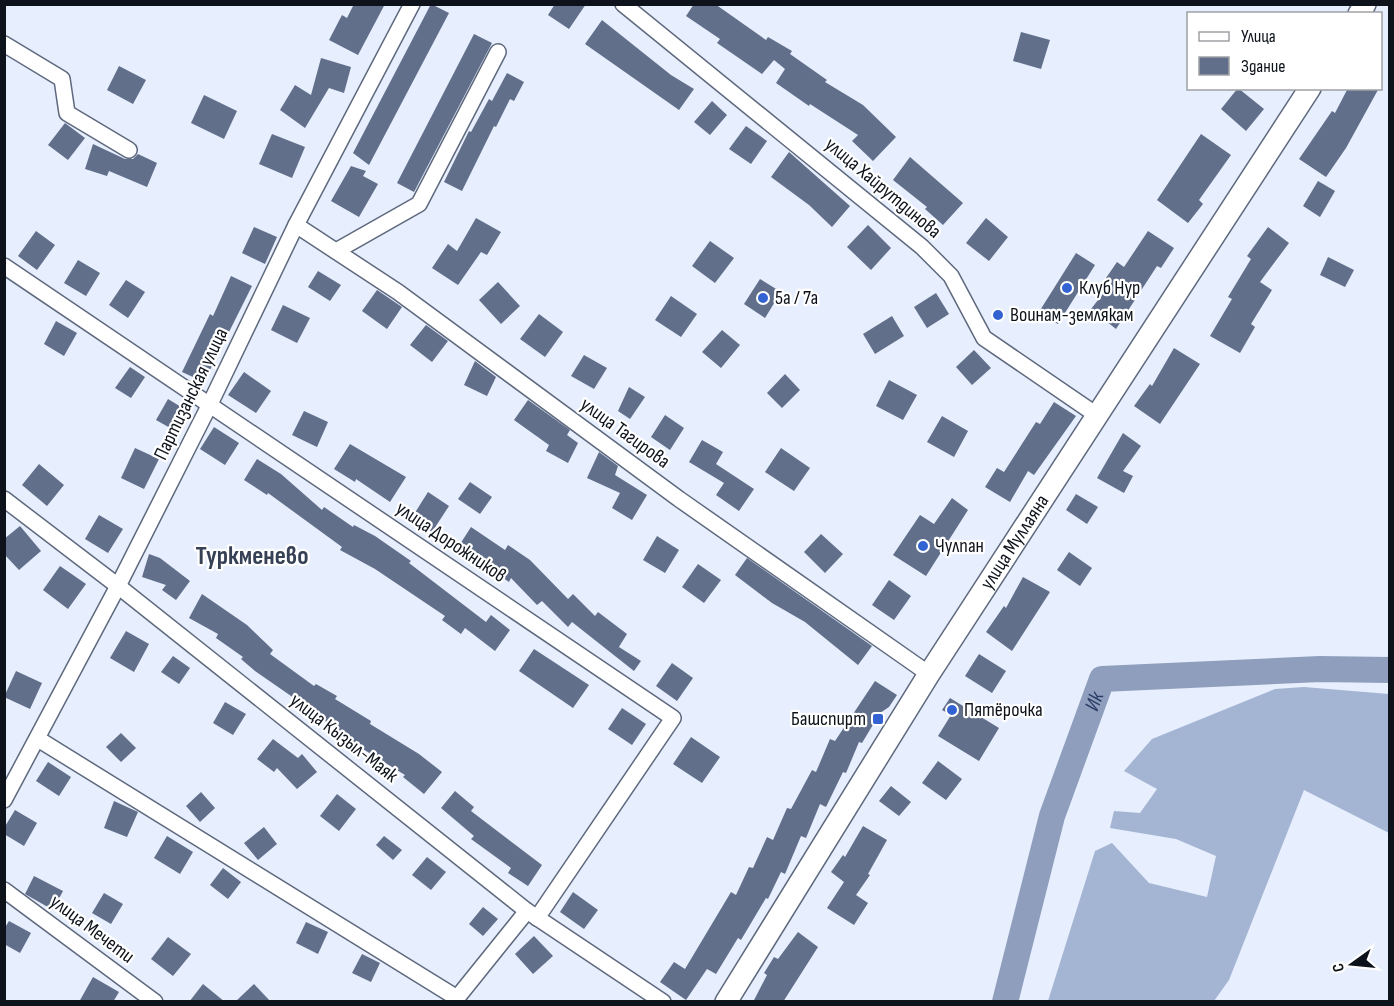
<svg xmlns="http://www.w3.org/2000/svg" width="1394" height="1006" font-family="'Sofia Sans Condensed',sans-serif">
	<rect width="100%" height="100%" fill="#e7eefd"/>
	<!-- forest -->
	<path fill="#a4b4d3" d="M1304,687L1389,694V833L1304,790L1229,980L1214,1001H1048L1095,851L1112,843L1149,883L1207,897L1216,856L1176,839L1110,828L1114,811L1140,813L1157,789L1124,771L1152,739L1275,689Z"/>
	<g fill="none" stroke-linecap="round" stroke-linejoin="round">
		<!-- river -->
		<path stroke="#8e9ebc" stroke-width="26" id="s1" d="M1005,1002L1052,816L1102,679L1320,669L1390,670"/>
	</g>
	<!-- building -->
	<g fill="#616f8b">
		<path d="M354,4H385L358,55L329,40L342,15L347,18Z"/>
		<path d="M431,4L449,13L369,165L353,153Z"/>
		<path d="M555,4H586L569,29L548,15Z"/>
		<path d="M694,4H715L766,40L768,37L792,51L790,54L827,80L825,82L863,105L896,137L873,161L852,141L858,135L810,104L809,106L776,83L785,69L774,60L762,74L717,43L720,39L686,16Z"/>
		<path d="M602,20L671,75L694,89L679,110L585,44Z"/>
		<path d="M1021,32L1050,40L1041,69L1013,61Z"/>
		<path d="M474,34L492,43L414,192L397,183Z"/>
		<path d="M321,58L351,67L344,93L329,88L305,128L280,110L295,85L311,95Z"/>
		<path d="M119,66L146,80L133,104L107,90Z"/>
		<path d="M507,73L524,82L514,101L510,99L496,127L494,126L462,191L444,182L469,131L471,132L489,99L492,101Z"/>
		<path d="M1238,88L1264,109L1246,131L1221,109Z"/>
		<path d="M1348,88H1379L1346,148L1326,177L1299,159L1332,111L1335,113Z"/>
		<path d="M204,95L237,111L224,139L191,123Z"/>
		<path d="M712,101L727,115L710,135L694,122Z"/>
		<path d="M65,123L85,138L68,160L48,145Z"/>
		<path d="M746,126L767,141L751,164L729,149Z"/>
		<path d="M272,134L305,147L292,178L259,164Z"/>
		<path d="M1201,134L1231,155L1199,200L1203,204L1188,223L1157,200Z"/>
		<path d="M93,144L125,159H133L138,154L157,163L147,187L109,171L107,176L85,169Z"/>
		<path d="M789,152L850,206L832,227L809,205L771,177Z"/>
		<path d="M910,157L963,203L943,225L925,209L927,207L893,180Z"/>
		<path d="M351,166L366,171L363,176L378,184L359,217L331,201Z"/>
		<path d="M1318,181L1335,191L1320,217L1303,206Z"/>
		<path d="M476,218L501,232L487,255L481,252L458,285L432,268L448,244L457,251Z"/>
		<path d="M986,218L1008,237L989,261L966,243Z"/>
		<path d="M868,225L891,248L871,270L847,247Z"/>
		<path d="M254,227L277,237L265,264L242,253Z"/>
		<path d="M1268,227L1289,243L1260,282L1272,290L1251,324L1255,327L1240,353L1210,336L1232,299L1228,297L1251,259L1247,256Z"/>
		<path d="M36,231L55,245L37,270L18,256Z"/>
		<path d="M1148,231L1174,248L1161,268L1157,266L1116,329L1091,309L1112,282L1106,278L1117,262L1124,267Z"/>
		<path d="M710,241L734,258L715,283L692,266Z"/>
		<path d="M1076,253L1095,265L1058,324L1039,312Z"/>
		<path d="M1328,257L1354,270L1345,287L1320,275Z"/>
		<path d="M78,260L100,273L86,296L64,283Z"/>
		<path d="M318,271L341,285L330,301L308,287Z"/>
		<path d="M231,276L252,286L204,382L182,372L210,314L213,316Z"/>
		<path d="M760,279L781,292L765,318L744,304Z"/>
		<path d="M126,280L145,292L128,318L109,305Z"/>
		<path d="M498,282L520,306L501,324L479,300Z"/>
		<path d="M377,290L402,307L387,329L362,311Z"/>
		<path d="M936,293L949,314L927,328L914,307Z"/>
		<path d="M671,296L697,314L681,337L655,320Z"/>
		<path d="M283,305L310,318L297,343L271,330Z"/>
		<path d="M539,314L563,332L545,357L520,339Z"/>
		<path d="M892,316L904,336L875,354L863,334Z"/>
		<path d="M56,321L77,333L64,356L44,344Z"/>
		<path d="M426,325L448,341L432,362L410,345Z"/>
		<path d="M722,330L740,345L721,368L702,352Z"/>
		<path d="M1174,348L1200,364L1160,424L1134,406L1150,384L1152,386Z"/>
		<path d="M974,350L991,368L972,385L956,367Z"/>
		<path d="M584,355L607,368L594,389L571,376Z"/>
		<path d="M475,361L496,377L487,396L464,385Z"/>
		<path d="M130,367L145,377L131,398L115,388Z"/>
		<path d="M244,372L271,391L256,413L228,395Z"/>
		<path d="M785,374L800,390L782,408L767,393Z"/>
		<path d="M889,380L917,395L903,420L876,406Z"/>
		<path d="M629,387L645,397L630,419L618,411Z"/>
		<path d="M168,399L191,413L179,433L156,420Z"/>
		<path d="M528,400L570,430L567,435L578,443L568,463L546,451L549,445L514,420Z"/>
		<path d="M1054,402L1076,416L1034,475L1028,471L1010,502L985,487L997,468L1004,472L1036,422L1040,424Z"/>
		<path d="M304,411L328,422L317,447L292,435Z"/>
		<path d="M665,415L684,428L670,450L651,437Z"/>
		<path d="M942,416L968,431L954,457L927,442Z"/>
		<path d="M214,427L239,443L225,465L200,449Z"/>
		<path d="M1123,433L1141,446L1123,471L1133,476L1124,493L1097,478Z"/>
		<path d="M702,440L723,452L716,464L754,489L739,511L716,495L724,483L689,462Z"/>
		<path d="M350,444L406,477L390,502L356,479L355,482L334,469Z"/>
		<path d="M135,448L159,459L144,489L121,478Z"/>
		<path d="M781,448L810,468L794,491L765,472Z"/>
		<path d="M599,452L618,466L615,475L647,495L632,520L612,508L620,493L587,478Z"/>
		<path d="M257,459L281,474L322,510L324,507L353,527L354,525L375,536L411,561L409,563L486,622L491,615L510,630L495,651L465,628L461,634L442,620L445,616L375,569L340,550L342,547L268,493L267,495L244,480Z"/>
		<path d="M39,464L64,485L47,506L22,485Z"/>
		<path d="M470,482L492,497L480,514L458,499Z"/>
		<path d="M428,492L449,506L432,532L411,519Z"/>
		<path d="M1076,494L1098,507L1087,524L1066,510Z"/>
		<path d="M952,498L968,510L926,576L893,555L920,515L934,524Z"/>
		<path d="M99,515L123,529L108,553L85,539Z"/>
		<path d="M20,526L41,551L19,570L4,554V539Z"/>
		<path d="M471,527L505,550L508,545L530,560L568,599L573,594L595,616L598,612L627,634L617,650L619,647L641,661L634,671L572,622L568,627L542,601L537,605L511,578L509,582L476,559L473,564L455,552Z"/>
		<path d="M821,534L843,554L825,573L804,552Z"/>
		<path d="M657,536L679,550L665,573L643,560Z"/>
		<path d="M1069,552L1092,568L1080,586L1057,570Z"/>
		<path d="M149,554L160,558L190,581L176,600L162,590L166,585L142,577Z"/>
		<path d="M747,558L872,646L858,665L805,622L772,603L735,575Z"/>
		<path d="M698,564L721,580L704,603L682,587Z"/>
		<path d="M60,566L86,584L68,609L43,590Z"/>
		<path d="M1023,577L1050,592L1012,651L986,632L1004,606L1006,608Z"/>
		<path d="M889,580L911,596L894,620L872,605Z"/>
		<path d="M202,594L247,625L273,650L270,654L314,686L316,684L337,696L335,699L371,721L370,724L419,754L442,772L424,794L403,777L405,775L337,733L339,729L302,708L304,705L255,671L241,659L243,657L216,638L218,634L189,618Z"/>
		<path d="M126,631L149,644L134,672L110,658Z"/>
		<path d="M534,649L589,685L573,708L519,671Z"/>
		<path d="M979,654L1006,671L992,693L965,676Z"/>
		<path d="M173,656L190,668L179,684L161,672Z"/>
		<path d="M672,663L693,678L677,701L656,686Z"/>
		<path d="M16,671L42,683L30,709L4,697Z"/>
		<path d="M875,681L897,695L889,707L880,713L862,743L859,742L846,773L843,772L826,807L820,804L806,838L801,836L785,874L781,872L768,899L766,898L741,940L738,938L716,974L707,969L686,1000L660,982L674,962L685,969L731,892L736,895L749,867L753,868L767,837L773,840L787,808L791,809L812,770L816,772L830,739L835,741Z"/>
		<path d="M950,698L999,728L979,761L938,736L951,715L942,710Z"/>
		<path d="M225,702L246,714L233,735L213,723Z"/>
		<path d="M622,708L646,724L632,745L608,729Z"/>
		<path d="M121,733L136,748L121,762L106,747Z"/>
		<path d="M691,737L720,757L702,783L673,764Z"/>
		<path d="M273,739L298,758L302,754L317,772L297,789L277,768L274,772L257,759Z"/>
		<path d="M938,761L962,779L946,800L922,783Z"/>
		<path d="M48,762L71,777L59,796L36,781Z"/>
		<path d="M891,786L911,802L899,816L879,801Z"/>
		<path d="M455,791L474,807L471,811L542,865L528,886L508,873L511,868L471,839L474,836L441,808Z"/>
		<path d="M201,792L215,808L200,822L186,806Z"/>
		<path d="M337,794L356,809L339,831L320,816Z"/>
		<path d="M114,801L138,812L127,837L104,828Z"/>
		<path d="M15,810L37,823L24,846L4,834V828Z"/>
		<path d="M863,826L887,840L868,874L870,875L856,895L868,903L854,925L827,908L844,882L831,872L843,855L845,857Z"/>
		<path d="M264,827L277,844L258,860L244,843Z"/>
		<path d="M167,836L193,852L180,874L154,858Z"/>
		<path d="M384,836L402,850L393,860L376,845Z"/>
		<path d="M427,857L446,872L431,890L412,875Z"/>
		<path d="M223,868L241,882L228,899L210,885Z"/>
		<path d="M34,876L63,891L53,910L25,894Z"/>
		<path d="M573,892L598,910L584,929L560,912Z"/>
		<path d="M104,893L123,904L111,924L92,913Z"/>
		<path d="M483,907L498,919L483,936L469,924Z"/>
		<path d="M9,921L31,933L20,953L4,944V929Z"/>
		<path d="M306,922L328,932L318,954L296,943Z"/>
		<path d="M798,932L818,947L783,1002H753L767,975L764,973L774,957L778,959Z"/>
		<path d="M534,936L553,956L533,974L515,954Z"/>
		<path d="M168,937L191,954L173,976L151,959Z"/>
		<path d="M362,954L380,963L371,982L352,973Z"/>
		<path d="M93,977L119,992L113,1002H79Z"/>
		<path d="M203,984L225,1002H189Z"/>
		<path d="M254,984L271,1002H235Z"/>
	</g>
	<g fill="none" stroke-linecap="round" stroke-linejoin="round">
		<!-- street casing -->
		<g stroke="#5e697e" stroke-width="18">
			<g id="street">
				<path d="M623,4L922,247L951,276L984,338L1098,416"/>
				<path d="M4,44L62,79L67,113L129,150"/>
				<path d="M296,225L398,292L679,499L929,674"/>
				<path d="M336,251L419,204L498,52"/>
				<path d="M4,266L673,718L537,918"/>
				<path d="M4,499L118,586L527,911L663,1002"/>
				<path d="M38,739L457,998L527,911"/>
				<path d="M4,800L118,586L210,404L296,225L412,4"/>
				<path d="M4,890L155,1002"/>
			</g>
		</g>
		<!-- secondary casing -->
		<g stroke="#5e697e" stroke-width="24">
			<g id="secondary">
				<path d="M1359,14L1365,4"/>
				<path id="s2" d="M726,1002L929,674L1310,88"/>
			</g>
		</g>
		<!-- street -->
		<use href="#street" stroke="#fff" stroke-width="15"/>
		<!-- secondary -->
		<use href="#secondary" stroke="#fff" stroke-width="21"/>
	</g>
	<!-- markers -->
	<g fill="#3363d3" stroke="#fff" stroke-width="2">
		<circle cx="1067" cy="288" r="6"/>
		<circle cx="763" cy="298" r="6"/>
		<circle cx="998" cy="315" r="6"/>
		<circle cx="923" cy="546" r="6"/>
		<circle cx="952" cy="710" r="6"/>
		<rect x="872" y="713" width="12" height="12" rx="3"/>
	</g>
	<g text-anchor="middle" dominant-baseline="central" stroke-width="4.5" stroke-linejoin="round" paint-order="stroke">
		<!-- street labels -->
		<g font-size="20" fill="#0e131b" stroke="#fff">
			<text transform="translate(883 188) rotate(40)">улица Хайрутдинова</text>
			<text transform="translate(191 394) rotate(-64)">Партизанская улица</text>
			<text transform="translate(625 433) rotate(36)">улица Тагирова</text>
			<text transform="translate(451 542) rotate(34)">улица Дорожников</text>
			<text stroke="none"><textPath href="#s2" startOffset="543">улица Муллаяна</textPath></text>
			<text transform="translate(344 738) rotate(38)">улица Кызыл-Маяк</text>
			<text transform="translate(92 929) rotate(37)">улица Мечети</text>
		</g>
		<!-- poi labels -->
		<g font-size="20" fill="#0e131b" stroke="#fff" text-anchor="start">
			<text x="1079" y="288">Клуб Нур</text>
			<text x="775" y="298">5а / 7а</text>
			<text x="1010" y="315">Воинам-землякам</text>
			<text x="935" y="546">Чулпан</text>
			<text x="964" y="710">Пятёрочка</text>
			<text x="866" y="719" text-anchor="end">Башспирт</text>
		</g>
		<!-- water labels -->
		<g font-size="21" font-style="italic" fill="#283c66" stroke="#fff">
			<text stroke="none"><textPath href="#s1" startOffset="314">Ик</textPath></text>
		</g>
		<!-- district labels -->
		<g font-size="26" font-weight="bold" fill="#374155" stroke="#fff">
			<text x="252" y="556">Туркменево</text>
		</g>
	</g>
	<!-- border -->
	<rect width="1394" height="1006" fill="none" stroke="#0e131b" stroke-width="12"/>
	<!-- legend -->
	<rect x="1187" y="12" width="195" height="78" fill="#ffffff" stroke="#9fa1a4" stroke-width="1.5"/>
	<rect x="1199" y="32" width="30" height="9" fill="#ffffff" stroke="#9fa1a4" stroke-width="1.5"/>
	<text x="1241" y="42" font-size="18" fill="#0e131b">Улица</text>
	<rect x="1199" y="57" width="30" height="18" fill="#616f8b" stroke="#9fa1a4" stroke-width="1.5"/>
	<text x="1241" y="72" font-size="18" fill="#0e131b">Здание</text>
	<!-- north arrow -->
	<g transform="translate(1352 964) rotate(255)" stroke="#ffffff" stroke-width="4.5" paint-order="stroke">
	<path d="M0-4.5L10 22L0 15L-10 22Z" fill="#0e131b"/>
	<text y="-9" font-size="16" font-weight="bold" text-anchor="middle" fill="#0e131b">С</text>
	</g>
</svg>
